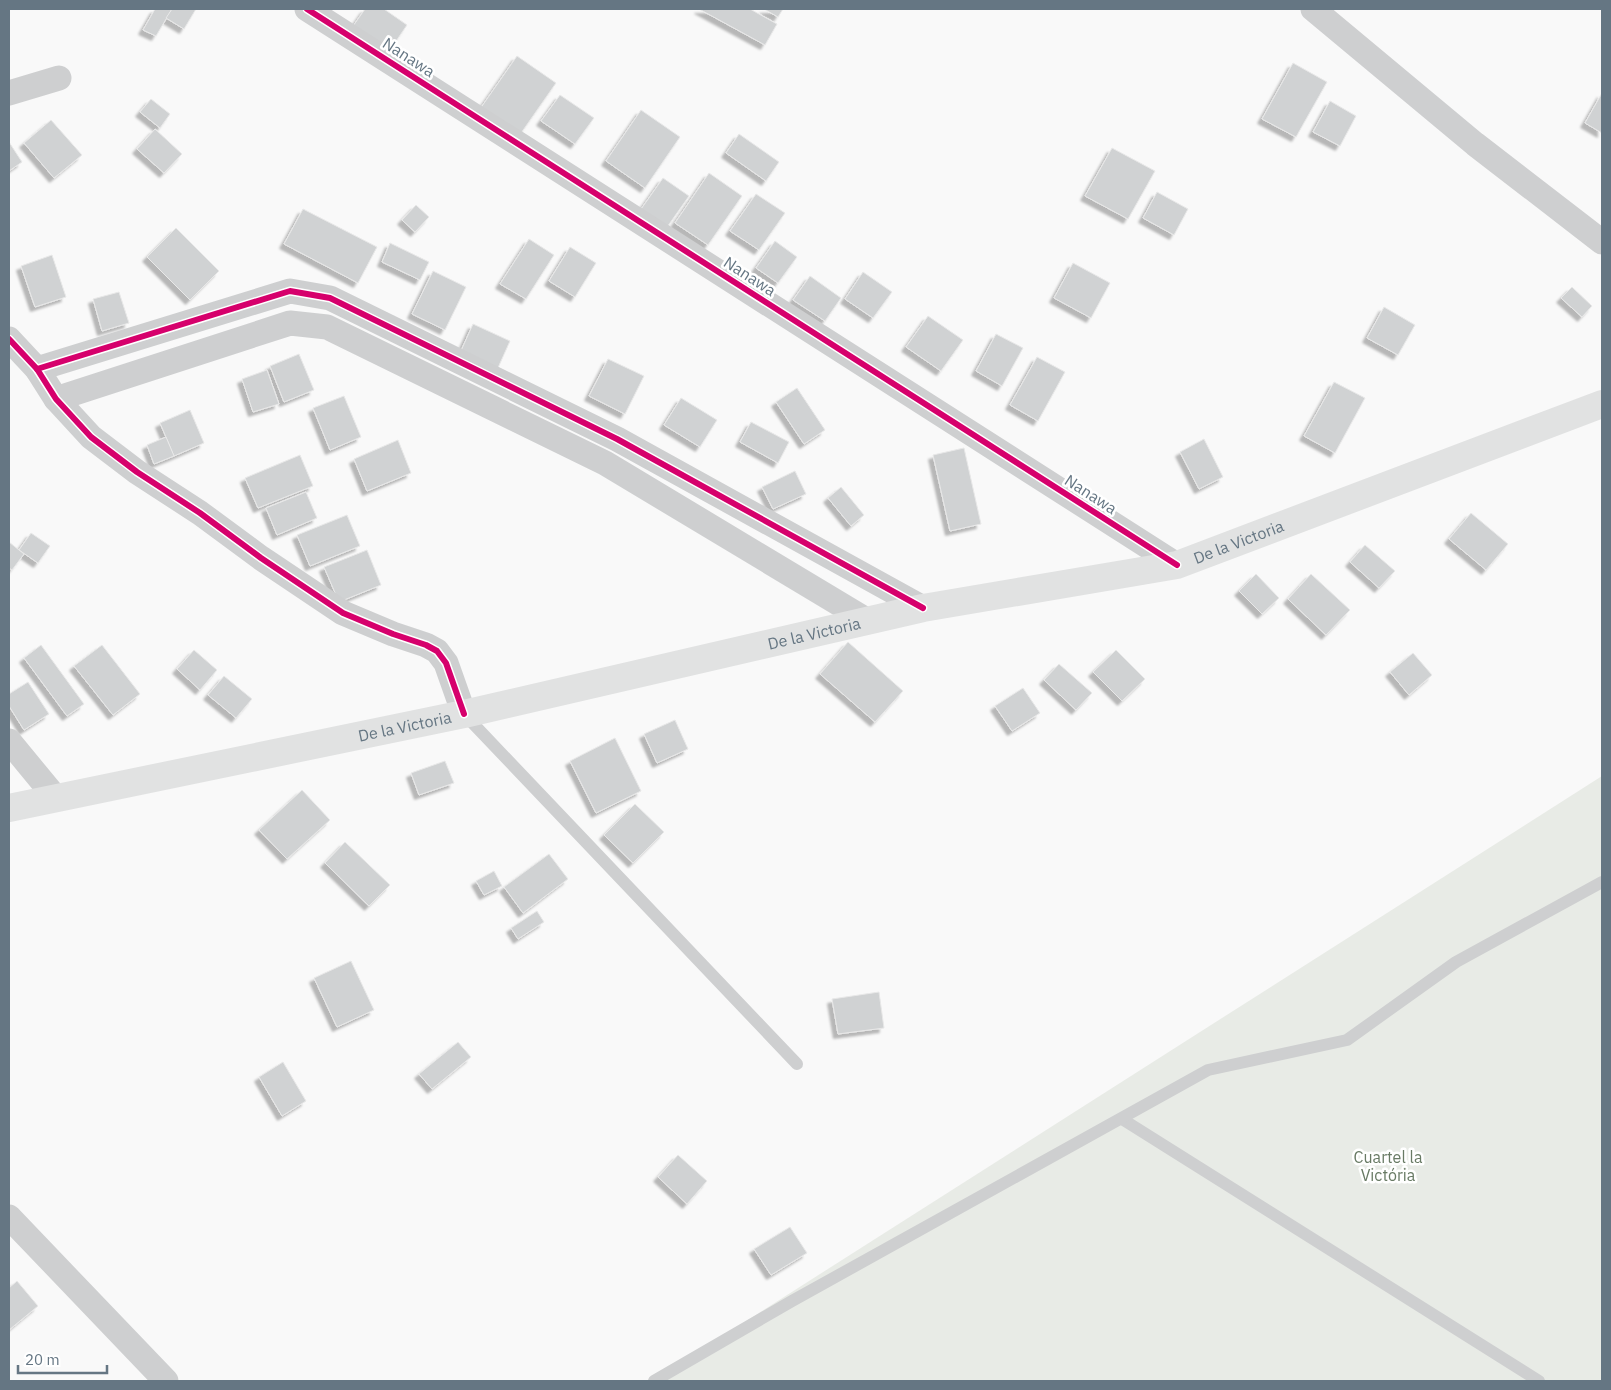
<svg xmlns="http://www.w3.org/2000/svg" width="1611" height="1390" font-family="'IBM Plex Sans',sans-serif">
	<defs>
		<filter id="shadow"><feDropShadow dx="-4.5" dy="4.5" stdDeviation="1" flood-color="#0004"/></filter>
	</defs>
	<rect width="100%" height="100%" fill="#f9f9f9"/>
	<!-- green -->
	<path fill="#e8ebe6" d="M1602,776V1381H652Z"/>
	<!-- building -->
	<g fill="#d0d2d3" stroke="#e8e8e8" filter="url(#shadow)">
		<path d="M155,9H172L156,36L143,30Z"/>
		<path d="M172,9H196L184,29L166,18Z"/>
		<path d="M365,9H384L407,25L388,53L351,29Z"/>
		<path d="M699,9H750L777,24L765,45Z"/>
		<path d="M764,9H783L778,17Z"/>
		<path d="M517,56L556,83L519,136L480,109Z"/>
		<path d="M1293,63L1327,82L1296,137L1262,119Z"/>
		<path d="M1602,93V133L1585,123Z"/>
		<path d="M560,95L594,118L575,144L541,121Z"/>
		<path d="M151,99L170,114L160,128L140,112Z"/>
		<path d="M1330,101L1356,116L1340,146L1313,132Z"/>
		<path d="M641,110L680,137L645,188L606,161Z"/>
		<path d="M51,120L82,155L54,178L24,143Z"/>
		<path d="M155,129L182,154L164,173L137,149Z"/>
		<path d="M739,134L779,162L766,181L726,153Z"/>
		<path d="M9,142L22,162L9,171Z"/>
		<path d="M1112,148L1155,171L1128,219L1085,196Z"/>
		<path d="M709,173L742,196L708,245L675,223Z"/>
		<path d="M663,178L689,196L665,230L639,212Z"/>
		<path d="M1157,192L1188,209L1174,235L1143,218Z"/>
		<path d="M756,194L785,213L759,250L730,231Z"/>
		<path d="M416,205L429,217L415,232L402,220Z"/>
		<path d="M303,209L377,247L358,283L284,244Z"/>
		<path d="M176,228L219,271L190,300L147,257Z"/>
		<path d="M529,239L554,255L526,299L500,284Z"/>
		<path d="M775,241L797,257L778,283L756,268Z"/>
		<path d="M390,243L429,262L420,280L382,262Z"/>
		<path d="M570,247L596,263L575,297L549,281Z"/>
		<path d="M52,255L66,297L35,307L21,266Z"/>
		<path d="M1073,263L1110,283L1091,318L1054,298Z"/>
		<path d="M433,271L466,287L445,330L412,314Z"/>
		<path d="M863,272L892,292L873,318L845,299Z"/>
		<path d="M810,276L841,298L825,321L793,300Z"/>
		<path d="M1572,287L1592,306L1582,317L1561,298Z"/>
		<path d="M119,292L129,323L102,331L93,299Z"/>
		<path d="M1384,307L1415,325L1398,355L1367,338Z"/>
		<path d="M928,316L963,340L941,371L906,347Z"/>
		<path d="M473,324L510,341L497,370L460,353Z"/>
		<path d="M996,334L1023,348L1002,386L976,371Z"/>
		<path d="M299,354L314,390L284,402L270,366Z"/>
		<path d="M1037,357L1065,372L1038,421L1010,405Z"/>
		<path d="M608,359L644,376L625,414L589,396Z"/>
		<path d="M267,370L279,404L253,412L242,379Z"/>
		<path d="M1334,382L1365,398L1335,453L1304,436Z"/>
		<path d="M797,388L825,430L804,444L776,402Z"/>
		<path d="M344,396L361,437L330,450L313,408Z"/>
		<path d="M681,398L717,420L700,447L664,425Z"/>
		<path d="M190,410L204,443L174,456L160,423Z"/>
		<path d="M751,422L789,442L778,463L740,442Z"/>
		<path d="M166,437L174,456L154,464L147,445Z"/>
		<path d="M1204,439L1223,477L1199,489L1180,452Z"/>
		<path d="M398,440L411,473L367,491L354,459Z"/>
		<path d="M964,448L981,524L950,531L933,455Z"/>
		<path d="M300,455L313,486L258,508L245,478Z"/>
		<path d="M795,471L806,494L773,509L762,487Z"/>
		<path d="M841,487L864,515L851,526L828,498Z"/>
		<path d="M306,492L317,518L277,535L266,508Z"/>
		<path d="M1471,513L1508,544L1486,570L1449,539Z"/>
		<path d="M347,515L360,546L310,566L297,535Z"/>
		<path d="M31,533L50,546L38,563L19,550Z"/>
		<path d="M9,542L24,554L12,570L9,568Z"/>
		<path d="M1365,545L1395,571L1379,588L1350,562Z"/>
		<path d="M367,550L381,585L339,602L324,567Z"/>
		<path d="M1256,574L1279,598L1262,614L1239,591Z"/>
		<path d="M1311,574L1350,610L1326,635L1288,599Z"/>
		<path d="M848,642L903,691L875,722L820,674Z"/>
		<path d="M41,645L84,704L67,716L24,658Z"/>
		<path d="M102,645L140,694L113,715L74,666Z"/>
		<path d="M194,650L217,670L200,690L177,669Z"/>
		<path d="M1116,650L1145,679L1122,701L1093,672Z"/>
		<path d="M1413,653L1432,675L1409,695L1390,672Z"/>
		<path d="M1059,664L1092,693L1076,710L1044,680Z"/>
		<path d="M224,676L252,699L236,718L208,695Z"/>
		<path d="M28,682L49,714L24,730L9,706V694Z"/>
		<path d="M1023,688L1040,713L1012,731L995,706Z"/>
		<path d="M675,720L688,749L657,763L644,734Z"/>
		<path d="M615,738L641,791L596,813L570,761Z"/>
		<path d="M445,761L454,783L419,795L411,773Z"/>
		<path d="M302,790L330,820L287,859L259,830Z"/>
		<path d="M635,804L664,832L633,863L604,835Z"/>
		<path d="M345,842L390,885L369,906L325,863Z"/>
		<path d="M549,854L568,879L523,913L504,887Z"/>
		<path d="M494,871L502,886L484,895L476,881Z"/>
		<path d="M537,911L544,922L518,939L511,928Z"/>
		<path d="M351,961L374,1010L337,1027L314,978Z"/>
		<path d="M879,992L884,1028L838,1034L832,999Z"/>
		<path d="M458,1042L471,1057L432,1089L419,1074Z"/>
		<path d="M283,1062L306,1101L282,1116L259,1077Z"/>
		<path d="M678,1155L707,1181L687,1204L658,1177Z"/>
		<path d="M790,1227L807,1253L771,1275L754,1249Z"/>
		<path d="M17,1281L38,1306L9,1330V1288Z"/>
	</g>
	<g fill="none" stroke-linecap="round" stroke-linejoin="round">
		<!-- lane -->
		<g stroke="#cecfd0" stroke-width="12">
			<path d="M464,714L797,1064"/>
			<path d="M1122,1119L1539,1381"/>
			<path d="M654,1381L792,1301L1208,1070L1347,1040L1456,962L1602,882"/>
		</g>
		<!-- street -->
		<g stroke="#cecfd0" stroke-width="25">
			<path d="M307,9L1177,565"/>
			<path d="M1313,9L1475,144L1602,242"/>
			<path d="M9,93L59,78"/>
			<path d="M9,339L37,369L56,399L91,437L137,472L200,513L261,558L343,613L393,634L426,645L437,651L446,663L464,714"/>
			<path d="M37,369L290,291L330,298L617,439L923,608"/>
			<path d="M56,399L290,323L327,327L605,463L868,621"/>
			<path d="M9,741L56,798"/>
			<path d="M9,1217L166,1381"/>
		</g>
		<!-- secondary -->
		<path stroke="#e1e2e2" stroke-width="28" id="s1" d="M9,808L464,714L923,608L1177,565L1602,404"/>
		<!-- cycleway casing -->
		<g stroke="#fff" stroke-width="9">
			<g id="cycleway">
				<path d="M307,9L1177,565"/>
				<path d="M9,339L37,369L56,399L91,437L137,472L200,513L261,558L343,613L393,634L426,645L437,651L446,663L464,714"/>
				<path d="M37,369L290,291L330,298L617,439L923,608"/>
			</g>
		</g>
		<!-- cycleway -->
		<use href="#cycleway" stroke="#d6006c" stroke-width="6"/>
	</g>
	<g text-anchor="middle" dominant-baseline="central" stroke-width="5" stroke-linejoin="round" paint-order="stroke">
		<!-- street labels -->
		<g font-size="16" fill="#657683" stroke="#fff">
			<text transform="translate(409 57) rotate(33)">Nanawa</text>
			<text transform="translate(750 276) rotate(33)">Nanawa</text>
			<text transform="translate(1091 494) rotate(33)">Nanawa</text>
			<text stroke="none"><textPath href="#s1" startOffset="1259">De la Victoria</textPath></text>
			<text stroke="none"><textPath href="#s1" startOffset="824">De la Victoria</textPath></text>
			<text stroke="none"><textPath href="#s1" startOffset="404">De la Victoria</textPath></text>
		</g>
		<!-- park labels -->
		<g font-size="16" fill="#687a64" stroke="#fff">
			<text x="1388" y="1157">Cuartel la<tspan x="1388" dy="18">Victória</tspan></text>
		</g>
	</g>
	<!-- border -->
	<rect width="1611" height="1390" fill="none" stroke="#657683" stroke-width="20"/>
	<!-- scale -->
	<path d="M18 1365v8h89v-8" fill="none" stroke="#657683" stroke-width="2.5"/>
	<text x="25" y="1365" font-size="15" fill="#657683" stroke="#ffffff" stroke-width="4" paint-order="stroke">20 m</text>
</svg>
